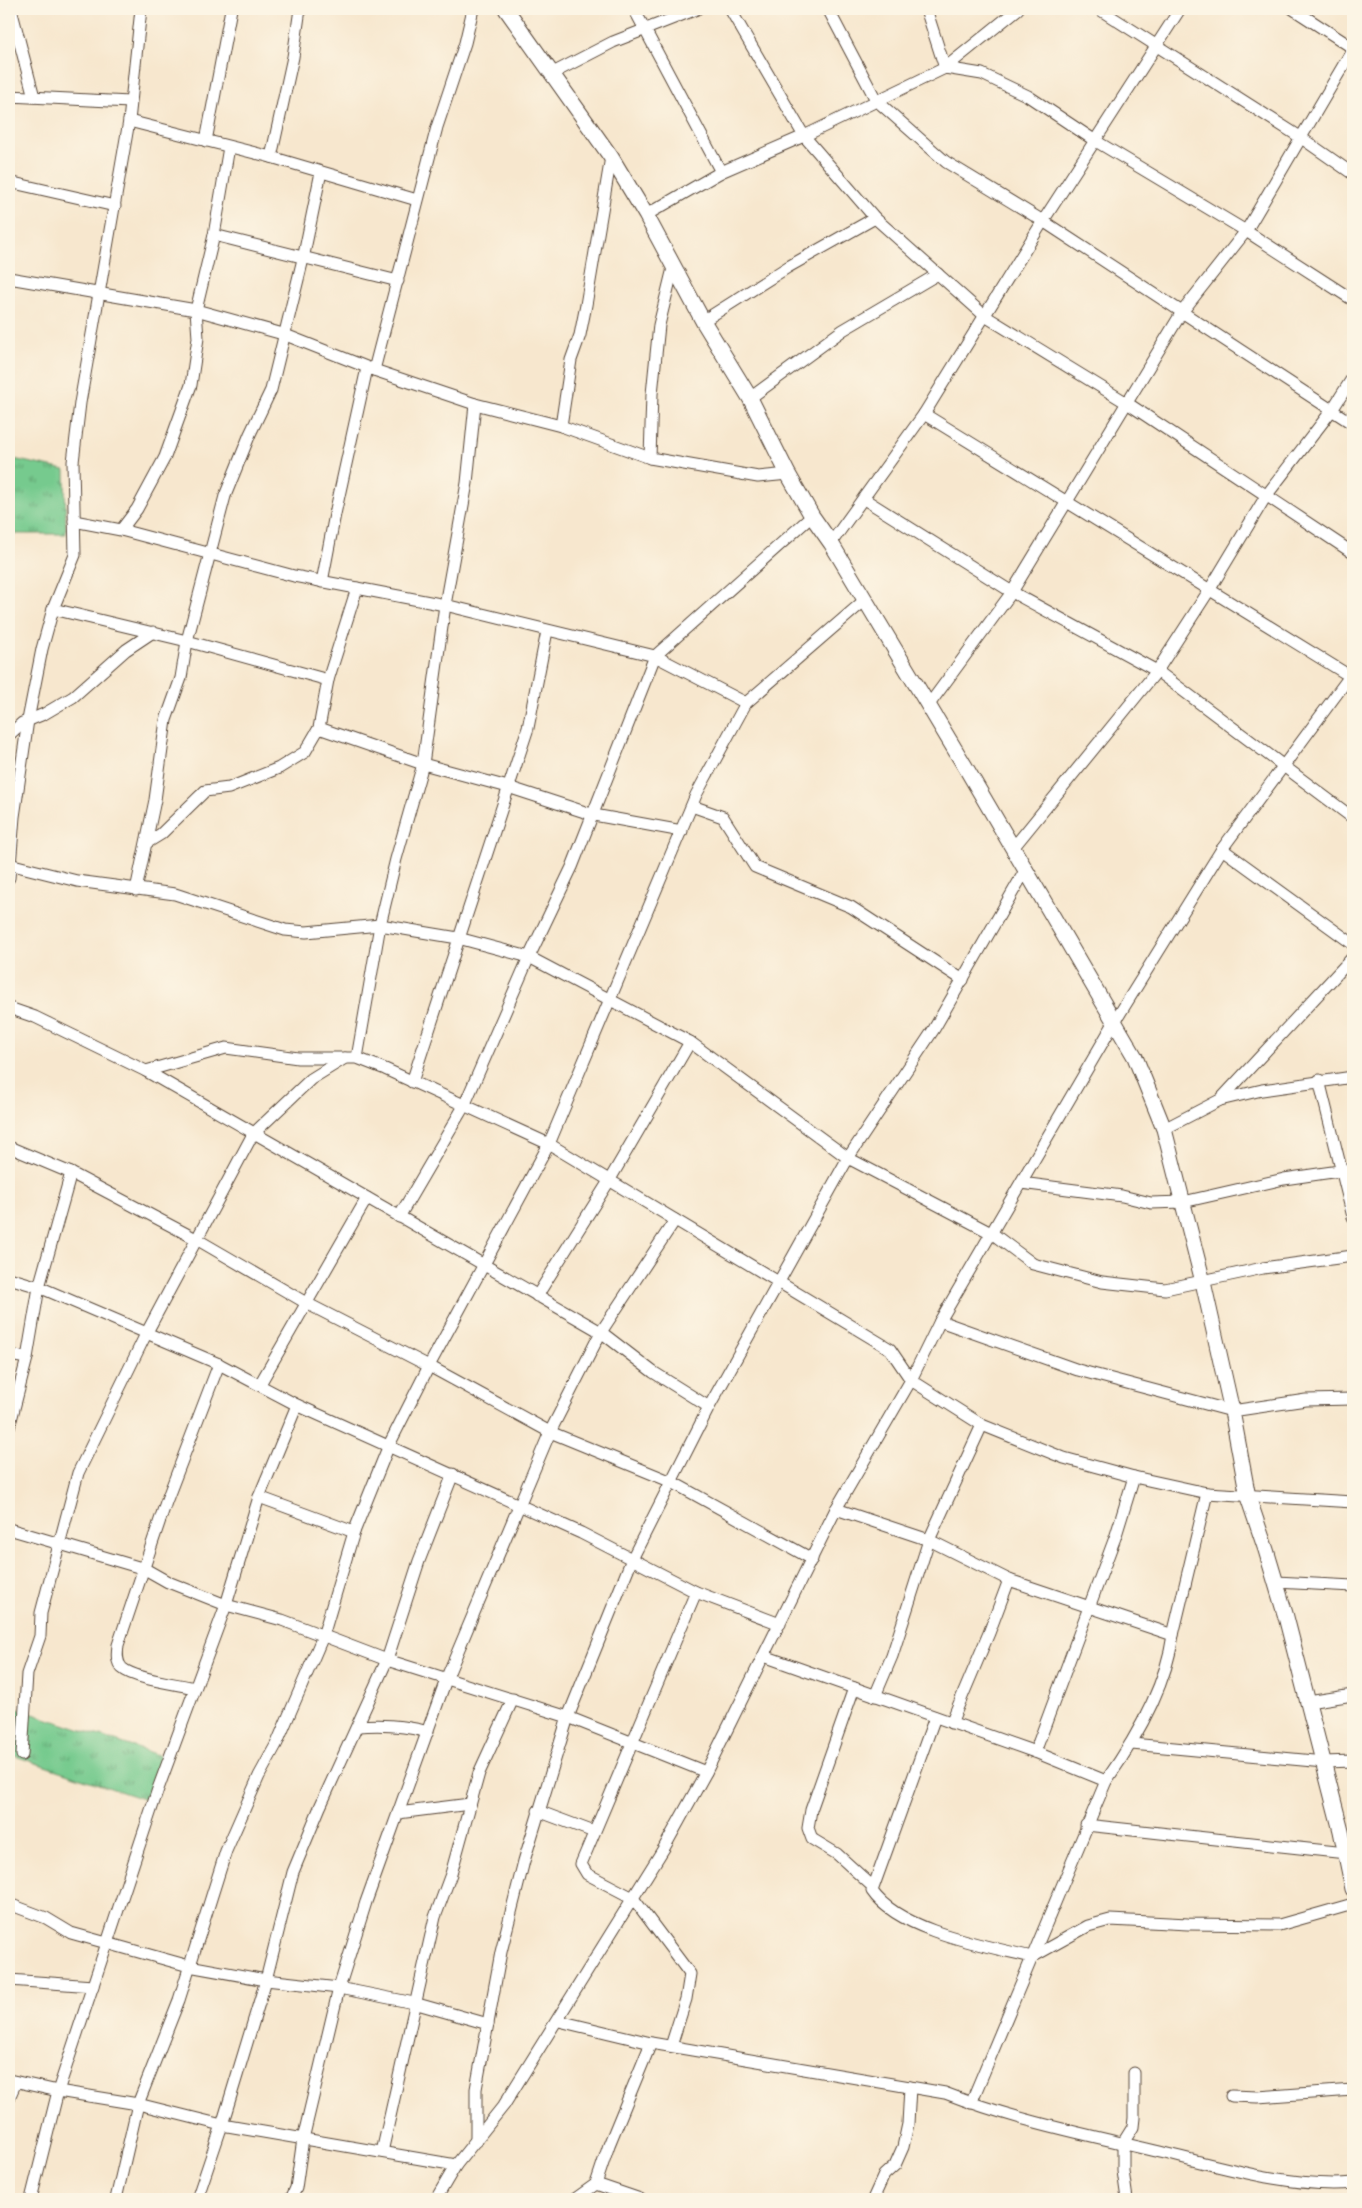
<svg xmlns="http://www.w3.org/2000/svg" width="1362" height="2208" font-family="Itim,sans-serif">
	<defs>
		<pattern id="grass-tufts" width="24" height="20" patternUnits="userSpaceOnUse" patternTransform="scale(1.25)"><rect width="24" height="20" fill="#76ca8e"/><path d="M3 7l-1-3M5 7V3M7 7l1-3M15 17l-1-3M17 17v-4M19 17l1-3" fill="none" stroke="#62a473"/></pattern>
	</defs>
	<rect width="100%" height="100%" fill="#fcf5e5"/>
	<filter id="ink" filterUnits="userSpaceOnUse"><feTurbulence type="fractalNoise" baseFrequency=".02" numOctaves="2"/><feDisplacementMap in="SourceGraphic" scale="10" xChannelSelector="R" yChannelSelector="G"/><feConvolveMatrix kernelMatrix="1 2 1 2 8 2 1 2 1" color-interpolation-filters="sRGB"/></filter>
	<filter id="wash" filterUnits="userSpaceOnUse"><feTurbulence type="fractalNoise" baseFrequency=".0096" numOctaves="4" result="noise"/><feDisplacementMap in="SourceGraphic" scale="20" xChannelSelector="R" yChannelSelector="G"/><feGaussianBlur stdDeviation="1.12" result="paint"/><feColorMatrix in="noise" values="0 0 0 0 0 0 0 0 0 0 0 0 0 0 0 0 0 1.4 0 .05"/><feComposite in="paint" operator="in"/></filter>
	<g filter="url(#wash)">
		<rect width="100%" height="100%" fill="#f7e7ce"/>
		<!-- grass -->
		<g fill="url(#grass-tufts)" stroke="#587a56">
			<path d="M9,458L65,470L66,534H9Z"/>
			<path d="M9,1706L161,1756L149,1801L9,1754Z"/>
		</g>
	</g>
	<g filter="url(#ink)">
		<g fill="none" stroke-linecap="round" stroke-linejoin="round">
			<!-- street casing -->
			<g stroke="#574638" stroke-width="13">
				<g id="street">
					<path d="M11,9L34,97"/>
					<path d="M634,9L721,172"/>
					<path d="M730,9L804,136L875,218L985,316L1127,403L1353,553"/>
					<path d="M828,9L876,100L946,162L1043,221L1353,424"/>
					<path d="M926,9L945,68L1018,9"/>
					<path d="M1099,9L1300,137L1353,174"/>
					<path d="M1180,9L1043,221L924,414L1353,678"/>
					<path d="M1293,9L1353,48"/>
					<path d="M551,74L613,42L697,9"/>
					<path d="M9,96L130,102"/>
					<path d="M129,121L271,157L417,200"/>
					<path d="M206,141L231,9"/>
					<path d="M271,157L293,57L300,9"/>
					<path d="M9,182L115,206"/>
					<path d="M646,215L721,172L804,136L945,68L982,74L1028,96L1094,140L1246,231L1353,300"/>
					<path d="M214,235L398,281"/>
					<path d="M9,278L196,310L283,334L374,370L475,404L561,426L650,458L758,477L788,474"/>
					<path d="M703,321L788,267L875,218"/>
					<path d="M374,370L437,127L465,43L473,9"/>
					<path d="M750,398L843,330L938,274"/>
					<path d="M561,426L571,360L580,335L586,305L611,157"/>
					<path d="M650,458L652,394L659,325L674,264"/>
					<path d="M864,499L1012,592L1157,671L1353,818"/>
					<path d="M74,521L121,530L294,576L445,605L655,656L746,703"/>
					<path d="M121,530L137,509L165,457L191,385L198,338L196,310L214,235L229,147"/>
					<path d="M831,543L924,414"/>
					<path d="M322,582L335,514L367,368"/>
					<path d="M53,609L187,641L328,680"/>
					<path d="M928,706L1012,592L1182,312L1246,231L1353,49"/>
					<path d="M319,728L423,764L508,787L594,815L682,831"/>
					<path d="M9,735L22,723L44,714L73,697L126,650L153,632"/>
					<path d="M692,806L723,817L755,867L851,907L963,980"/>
					<path d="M148,842L161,834L205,791L229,788L279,768L305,752L319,728L328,680L357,588"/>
					<path d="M1013,848L1157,671L1210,589L1266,496L1332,410L1353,377"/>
					<path d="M1222,849L1353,944"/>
					<path d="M9,864L77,881L175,894L285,930L306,932L380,925L458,938L529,957L690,1042L848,1158L993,1234L1033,1264L1102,1282L1165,1289L1263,1268L1353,1256"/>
					<path d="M9,878L14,817L28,720L42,649L53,609L75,555L73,462L80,403L129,121L141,9"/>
					<path d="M136,890L155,800L166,720L181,678L187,641L225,496L250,434L271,390L303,259L321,172"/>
					<path d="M9,1008L35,1017L146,1071L601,1332L653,1372L709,1407"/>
					<path d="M357,1058L380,925L396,859L423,764L445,605L467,483L475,404"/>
					<path d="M146,1071L226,1048L298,1058H345"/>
					<path d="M1319,1080L1353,1217"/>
					<path d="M412,1082L528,728L547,631"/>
					<path d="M1220,1100L1262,1090L1353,1077"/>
					<path d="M1164,1129L1220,1100L1353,957"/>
					<path d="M9,1147L71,1173L198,1240L308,1304L429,1366L550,1432L672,1482L812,1559"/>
					<path d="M1021,1183L1122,1196L1151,1203L1183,1202L1284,1179L1353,1169"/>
					<path d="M399,1217L464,1106L529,957L572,867L655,656L812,516"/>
					<path d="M9,1278L39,1287L219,1364L297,1405L581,1533L696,1592L780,1624"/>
					<path d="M537,1296L609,1181L690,1042"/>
					<path d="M940,1321L1078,1370L1232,1411L1306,1400L1353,1399"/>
					<path d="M9,1355L27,1358"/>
					<path d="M260,1384L367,1198"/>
					<path d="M9,1428L27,1358L39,1287L71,1173"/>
					<path d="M259,1497L354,1532"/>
					<path d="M836,1509L929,1540L1009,1580L1173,1635C1166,1686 1135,1740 1106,1781"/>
					<path d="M9,1529L145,1569L168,1582L226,1605L282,1620L387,1660L568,1717L706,1772"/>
					<path d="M1276,1582L1353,1586"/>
					<path d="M1173,1635L1207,1493"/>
					<path d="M764,1656L1035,1752L1106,1781L971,2103"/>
					<path d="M195,1688C178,1684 134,1679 122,1668C116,1662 117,1653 118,1645L166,1502L219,1364"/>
					<path d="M854,1688L811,1810L808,1828L812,1839L837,1854L872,1886"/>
					<path d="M875,1696L892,1656L929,1540L982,1425"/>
					<path d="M1308,1702L1353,1695"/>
					<path d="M935,1717L872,1891C899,1931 987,1946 1032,1957L1088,1926L1110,1920L1188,1924L1279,1925L1353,1904"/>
					<path d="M951,1723L989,1633L1009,1580"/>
					<path d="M358,1726C383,1724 404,1725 428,1732"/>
					<path d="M1132,1744L1324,1762L1353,1761"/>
					<path d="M1035,1752L1116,1535L1134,1477"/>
					<path d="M22,1755L27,1674L40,1636L41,1613L78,1473L146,1334L253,1134L311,1079L345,1058H357L385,1069L549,1144L890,1349L911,1380L982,1425L1064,1458L1134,1477L1207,1493L1353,1502"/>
					<path d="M538,1811L594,1832"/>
					<path d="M398,1813L470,1804"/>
					<path d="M1086,1825L1346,1853"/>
					<path d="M9,1904L46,1918L71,1933L189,1966L266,1980L339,1988L414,2003L488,2024"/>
					<path d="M9,1980L93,1986"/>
					<path d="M559,2021L651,2043L945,2093C1014,2120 1088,2135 1160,2152C1219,2166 1293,2189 1353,2183"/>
					<path d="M671,2046L686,1999L690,1974L633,1898L587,1874L581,1864L696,1592"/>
					<path d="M9,2080L58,2091L138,2104L222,2125L456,2165"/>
					<path d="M1231,2096L1258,2097L1353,2090"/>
					<path d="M9,2098L16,2082"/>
					<path d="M476,2141V2089L501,1952L524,1861L568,1717L632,1559L709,1407L848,1158L934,1029L1026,869"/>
					<path d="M382,2152L435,1917L451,1874L479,1773L513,1699"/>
					<path d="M31,2199L58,2091L158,1789L226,1605L259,1497L297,1405"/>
					<path d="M116,2199L138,2104L179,2000L226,1851L259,1776L277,1743L323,1636L354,1532L389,1445L429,1366L549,1144L696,795L746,703L865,600"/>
					<path d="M197,2199L222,2125L266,1980L293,1872L320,1807L387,1660L419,1561L453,1474"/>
					<path d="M291,2199L296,2188L303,2139L339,1988L366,1902L447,1677L550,1432L601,1332L675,1220"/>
					<path d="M436,2199L456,2165L504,2105L664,1848L706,1772L836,1509L911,1380L940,1321L1114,1023L1222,849L1353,672"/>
					<path d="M575,2199L596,2184"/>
					<path d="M640,2199L596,2184L609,2145L651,2043"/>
					<path d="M873,2199L884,2175L895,2165L903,2147L908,2124L910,2087"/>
					<path d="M1127,2199L1123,2171V2143L1133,2127L1134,2118V2073"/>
				</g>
			</g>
			<!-- secondary casing -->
			<g stroke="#574638" stroke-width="17">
				<path id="secondary" d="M506,9L611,157L646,215L703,321L750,398L788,474L812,516L831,543L966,768L1135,1057L1164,1129L1203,1282L1232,1411L1248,1497L1266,1550L1286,1617L1341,1831L1353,1889"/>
			</g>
			<!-- street -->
			<use href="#street" stroke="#fff" stroke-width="11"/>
			<!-- secondary -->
			<use href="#secondary" stroke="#fff" stroke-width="15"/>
		</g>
	</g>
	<!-- margin -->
	<rect width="1362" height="2208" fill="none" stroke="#fcf5e5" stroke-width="30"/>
</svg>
